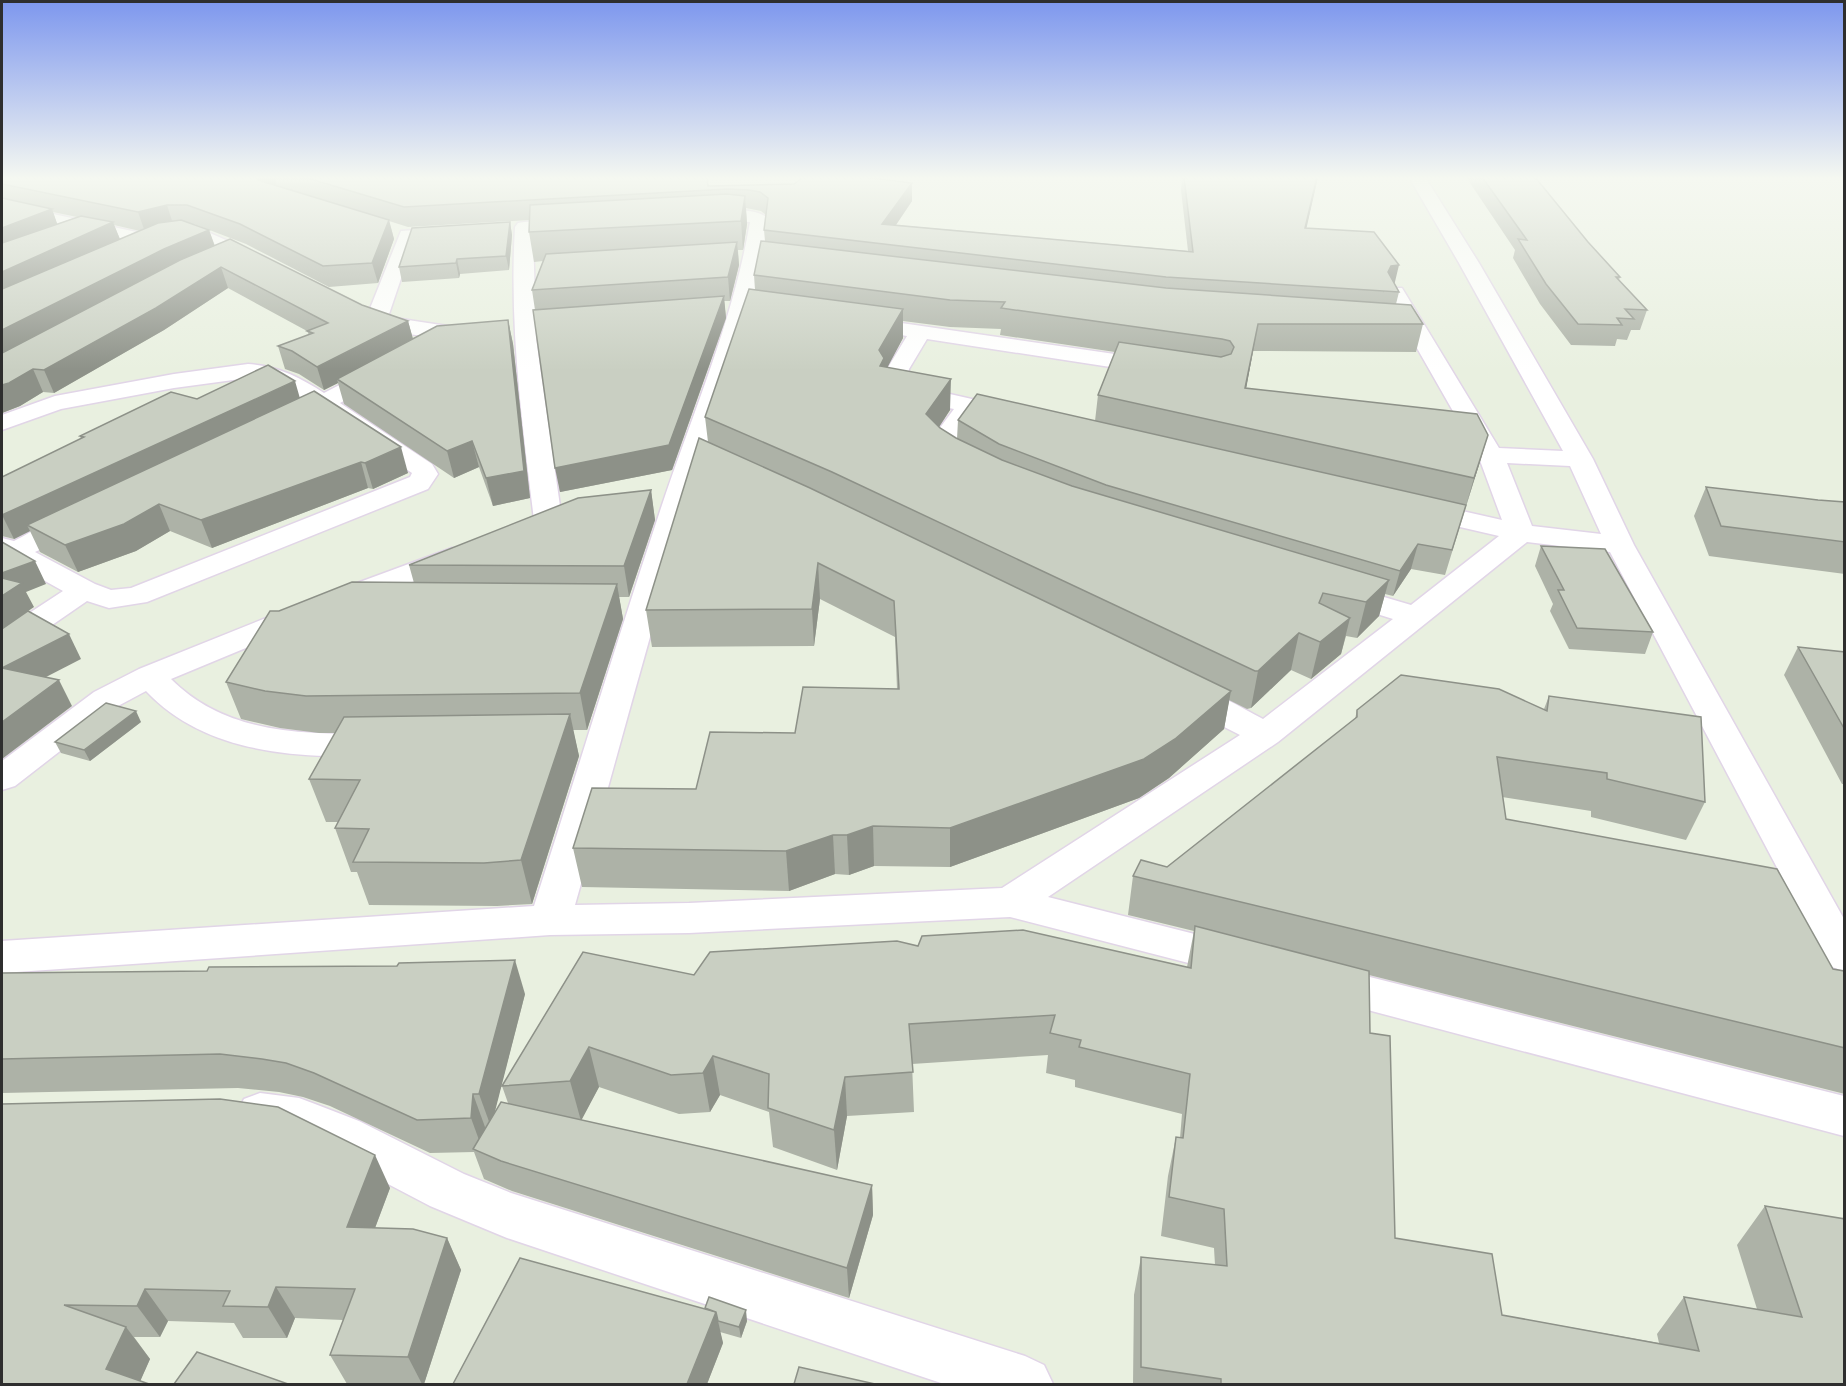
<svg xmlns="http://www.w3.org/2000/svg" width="1846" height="1386" font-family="Figtree,sans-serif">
	<rect width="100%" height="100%" fill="#e9f0e0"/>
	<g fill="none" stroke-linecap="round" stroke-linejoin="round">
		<!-- minor casing -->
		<g stroke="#e1d5e7" stroke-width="3">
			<g id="minor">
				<path d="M1409,177H1425L1479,263L1593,459L1634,545L1844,919V971L1829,966L1610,552L1527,542L1278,742L1048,897L1250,948L1256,959L1250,970L1235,975L1010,917L689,933L550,935L2,973V941L534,906C577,773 617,640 661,508C693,412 733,321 750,222L695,221L692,217L695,213L701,212C717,211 758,206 768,219C755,319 717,411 688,507C648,639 613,772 575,905L689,903L1002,888L1240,735L1175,702L1170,695L1175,688C1201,681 1239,707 1263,719L1393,619L1329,599L1325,593L1329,587L1340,584L1411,605L1499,536L1408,515L1404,509L1408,503L1418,501L1502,520L1478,455L1385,292L1388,288H1402L1499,448L1563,451L1459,263ZM1507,463L1570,466L1601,534L1532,526Z"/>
				<path d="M2,203L146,234L153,236L155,240L153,244L146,246L2,213Z"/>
				<path d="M575,219L581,220L584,224L581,228L533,232L536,338L562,520L558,526L548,528L538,526L534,520C522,422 509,326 515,227L518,223L524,222Z"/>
				<path d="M194,226L269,259L272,263L269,267C248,272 214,244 193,238C184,235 174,238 165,236L162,232L165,228Z"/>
				<path d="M455,227L461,228L464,232L461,236L414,240L388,317L461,328L464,333L461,338L453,339C432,336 367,333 356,316L359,312L369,311L401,231Z"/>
				<path d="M860,317L1156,360L1164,362L1167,367L1164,372L1156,374L927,339L909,369L907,382L919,387L1020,410L1023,415L1020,420L1011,422L975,414L955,441L956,446L975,457L979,462L975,467C957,472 934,460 930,441L954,409C936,405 894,400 883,385L887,369L907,336L853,327L849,323L853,319Z"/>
				<path d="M248,364C278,366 299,377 324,393L372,368L380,366L388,368L391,373L388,378L340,403L432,464L438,474L428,489L147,602L109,608L87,601L13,652L2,654V631L63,591L2,557V538L14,541C34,531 63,510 86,516L90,522L86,528L35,552L95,584L111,590L131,588L410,477L412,473L322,413C309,420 297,429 281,425L278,420L281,415L306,402L282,386L264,379L248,378L174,388L61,409L2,430V415L55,396L174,374Z"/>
				<path d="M452,548L462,551L466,557L462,563L333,612L171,679C226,734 301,734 374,734L386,737L391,745L386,753C367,758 347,756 327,756C261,754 193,741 146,691L118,706L15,786L2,790V761L94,692L139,669L311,600Z"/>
				<path d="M1326,966L1844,1096V1136L1311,995L1305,983L1311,971Z"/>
				<path d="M260,1093L299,1098L315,1104L359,1121L464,1174L511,1193L1025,1356L1044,1365L1053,1384H944L507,1238L430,1206L325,1151L295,1138L260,1133L244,1127L237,1113L244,1099Z"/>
			</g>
		</g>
		<!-- minor -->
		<use href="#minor" fill="#fff" fill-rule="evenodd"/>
	</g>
	<!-- wall -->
	<g fill="#adb2a7" fill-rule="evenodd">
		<path d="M2,177H707L708,186L912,183V201L896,225L1188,251L1181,190L1182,177H1318L1306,228L1394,284L1399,292L1396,304L1423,324L1416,352L1253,351L1246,388L1488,435L1445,575L1411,569L1393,596L1385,594L1379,616L1357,638L1346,636L1341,654L1311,679L1291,670L1251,708L1247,709L1229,700L1224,729L1169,778L1139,798L950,867L874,866L849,875L835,874L789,891L582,887L573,848L696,789L795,733L897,689L895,637L820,599L814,646L652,647L646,610L708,442L705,417L755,290L754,275L765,241L764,230L766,215L761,211L746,208L747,224L743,250H738L739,265L730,301H724L726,318L672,470L560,492L535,310L532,290L543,261L534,262L529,232V220L408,227L389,221L394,239L378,283L329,287L246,244L194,224H191L209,230L215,246L362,305L408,321L413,339L508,320L513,344L530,498L493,506L479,467L454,478L344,404L338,383L324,390L299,374L285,369L278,346L309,335L307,331L228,288L164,330L54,393L43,392L20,406L2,413ZM53,212L77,217L57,224ZM114,225L140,231L120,239ZM903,321L950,327L1001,329L1000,335L1115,352L1098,395L1095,421L958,420L957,439L939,427L950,410L887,367L903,338Z"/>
		<path d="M1466,177H1535L1588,242L1620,277L1619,280L1647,310L1640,330H1631L1627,340L1617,339L1615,346L1571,345L1540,304L1513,258L1515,250Z"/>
		<path d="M510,222L512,235L509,270L460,274L459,278L402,282L399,267Z"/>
		<path d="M300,397L408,473L373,489L368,488L212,548L170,531L136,551L78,572L40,552L30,531L14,539L2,536V477L81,439L80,436L197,399Z"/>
		<path d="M1706,487L1818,500L1845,502V574L1709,556L1694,516Z"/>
		<path d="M651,490L655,520L629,597H619L623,619L587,730H573L579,756L532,904L497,906L369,905L357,872H351L335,828L338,822H326L309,779L336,733H319L280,728L241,719L226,682L279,611L414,583L409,565Z"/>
		<path d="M1541,546L1653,632L1645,654L1569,649L1550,611L1553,604L1535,566Z"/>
		<path d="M1798,647L1845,652V784H1842L1784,675Z"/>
		<path d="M1549,696L1705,802L1686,840L1591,817V811L1502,797L1506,819L1833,969L1845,973V1094L1369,975L1370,1033L1395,1238L1502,1315L1659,1343L1657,1334L1684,1297L1757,1309L1737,1245L1765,1206L1845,1384H1133L1134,1295L1141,1257L1215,1265L1214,1248L1161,1236L1168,1176L1176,1137L1180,1138L1182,1114L1075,1087V1080L1046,1073L1048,1055L912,1064L914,1112L847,1116L837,1170L773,1147L769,1112L720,1095L710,1112L679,1114L599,1087L581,1120L872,1185L873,1215L849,1298L512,1191L484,1179L474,1152L430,1153L330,1106L303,1097L279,1092L238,1088L2,1093V973L525,994L494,1113L508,1103L502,1086L694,975L918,946L1187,967L1194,931L1128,915L1133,876L1167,867L1355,719L1357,710L1544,709Z"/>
		<path d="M141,722L90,761L61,753L55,742Z"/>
		<path d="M2,1104L390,1188L375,1228L447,1238L461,1270L424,1384H347L330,1355L343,1320L295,1318L287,1338H243L234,1323L168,1321L160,1337H134L150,1359L140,1381L2,1384Z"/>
		<path d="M520,1258L747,1321L741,1338L720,1332L723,1343L707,1384H453Z"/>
	</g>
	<!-- shaded-wall -->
	<g fill="#8d9188">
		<path d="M255,177H274L277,186L262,187Z"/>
		<path d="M1317,177H1318L1302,248L1305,228Z"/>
		<path d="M912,183V201L883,244L882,224Z"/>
		<path d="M745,196L747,224L743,250L741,221Z"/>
		<path d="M167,205L173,224L145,232L138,212Z"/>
		<path d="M52,209L59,229L2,251V228Z"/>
		<path d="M389,220L394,239L378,283L372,263Z"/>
		<path d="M113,222L121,242L2,297V272Z"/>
		<path d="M510,222L512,235L509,270L506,256Z"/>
		<path d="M209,230L216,250L2,358V330L164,249Z"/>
		<path d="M737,242L739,265L730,301L728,277Z"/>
		<path d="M457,259L460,274L459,278L456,263Z"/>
		<path d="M1399,265L1394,286L1386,287L1383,293L1388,272L1391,266Z"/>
		<path d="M221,267L228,288L164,330L54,393L44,370Z"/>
		<path d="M724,296L726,318L672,470L560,492L555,468Z"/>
		<path d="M903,309V338L885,372L881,397L879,350Z"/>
		<path d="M508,320L513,344L530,498L493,506L486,478Z"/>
		<path d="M408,321L414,343L337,379L338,383L324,390L317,367Z"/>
		<path d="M1258,324L1253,351L1241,417L1245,388Z"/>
		<path d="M33,369L43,392L20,406L2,413V385Z"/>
		<path d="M951,379L950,410L926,447V414Z"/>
		<path d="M295,381L301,402L27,525L30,531L14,539L2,515Z"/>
		<path d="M1488,435L1479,465L1465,509L1474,478Z"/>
		<path d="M472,441L479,467L454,478L447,451Z"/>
		<path d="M401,447L408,473L373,489L365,463Z"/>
		<path d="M361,462L368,488L212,548L201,520Z"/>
		<path d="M651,490L655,520L629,597L624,566Z"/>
		<path d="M159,504L170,531L136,551L78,572L65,545Z"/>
		<path d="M1418,544L1411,569L1393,596L1400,571Z"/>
		<path d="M35,561L46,584L26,592L34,607L2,629V573Z"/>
		<path d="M818,563L820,599L814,646L812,609Z"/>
		<path d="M1389,580L1379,616L1357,638L1366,602Z"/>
		<path d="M617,584L623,619L587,730L580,693Z"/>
		<path d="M1350,618L1341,654L1311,679L1320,642Z"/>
		<path d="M1299,633L1291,670L1251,708L1258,671Z"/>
		<path d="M69,634L81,659L15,693L2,668Z"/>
		<path d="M59,680L72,706L2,759V722Z"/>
		<path d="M1231,691L1224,729L1169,778L1139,798L950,867V828Z"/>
		<path d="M136,711L141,722L90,761L84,750Z"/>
		<path d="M570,714L579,756L532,904L521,860Z"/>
		<path d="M873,826L874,866L849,875L847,835Z"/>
		<path d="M833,835L835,874L789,891L786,851Z"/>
		<path d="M515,960L525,994L491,1127L479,1094Z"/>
		<path d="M589,1047L599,1087L581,1121L570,1081Z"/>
		<path d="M713,1056L720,1095L710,1112L703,1073Z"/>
		<path d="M845,1077L847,1116L837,1170L834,1130Z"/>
		<path d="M473,1094L485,1127L483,1151L471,1118Z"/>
		<path d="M375,1155L390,1188L363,1260L347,1227Z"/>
		<path d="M872,1185L873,1215L849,1298L847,1268Z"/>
		<path d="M447,1238L461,1270L424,1384H422L408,1357Z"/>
		<path d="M276,1287L295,1318L287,1338L268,1307Z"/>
		<path d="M145,1289L168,1321L160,1337L137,1306Z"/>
		<path d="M746,1310L747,1321L741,1338L739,1327Z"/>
		<path d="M716,1312L723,1343L707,1384H687Z"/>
		<path d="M126,1327L150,1359L139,1384L106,1369Z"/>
	</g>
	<!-- building -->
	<g fill="#c9cfc2" stroke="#8d9188" stroke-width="1.5">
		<path d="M2,177H256L258,180L389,220L372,263L323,266L240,224L187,205H167L138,212L2,184Z"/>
		<path d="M304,177H707L708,186L794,184L803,177H863L912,183L882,224L1193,252L1184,177H1317L1305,228L1374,232L1399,265L1391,266L1388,272L1399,292L1166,277L764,230L768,198L760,192L749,190L728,189L404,207Z"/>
		<path d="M1482,177H1535L1588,242L1620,277H1616L1647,310L1625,309L1634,319L1617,318L1622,325L1578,324L1546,284L1518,239L1527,240Z"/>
		<path d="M727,194L745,196L741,221L529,232L530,205Z"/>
		<path d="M2,198L52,209L2,228Z"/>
		<path d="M81,216L113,222L2,272V243Z"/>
		<path d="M181,220L209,230L164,249L2,330V289L158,223Z"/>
		<path d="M510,222L506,256L457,259L456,263L399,267L412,228Z"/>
		<path d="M230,239L362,305L408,321L317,367L292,351L278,346L313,333L307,331L328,323L221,267L156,308L44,370L33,369L9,383L2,385V353L180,260Z"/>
		<path d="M761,241L1166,288L1411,305L1423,324H1258L1245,388L1477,414L1488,435L1474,478L1098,395L1119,342L1221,357L1231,354L1234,347L1230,341L1222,339L1001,308L1005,302L950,300L754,275Z"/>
		<path d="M737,242L728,277L532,290L546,254Z"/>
		<path d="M749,289L903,309L879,350L884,358L880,366L951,379L926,414L940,428L956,438L1002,460L1072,486L1389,580L1366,602L1323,593L1319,603L1350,618L1320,642L1299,633L1258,671H1255L832,472L705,417Z"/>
		<path d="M724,296L669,445L555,468L533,310Z"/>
		<path d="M508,320L524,471L486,478L472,441L447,451L337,379L437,326Z"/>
		<path d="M268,365L295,381L2,515V477L84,437L80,436L171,392L197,399Z"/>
		<path d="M314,391L401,447L365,463L361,462L201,520L159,504L124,524L65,545L27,525Z"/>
		<path d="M977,394L1466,505L1452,550L1418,544L1400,571L1106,485L999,444L958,420Z"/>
		<path d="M699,438L810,488L1231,691L1175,739L1144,759L950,828L873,826L847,835H833L786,851L573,848L592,788L696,789L710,732L795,733L803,687L899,689L894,601L818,563L812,609L646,610Z"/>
		<path d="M1706,487L1818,500L1845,502V542L1721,526Z"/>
		<path d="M651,490L624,566L409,565L578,498Z"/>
		<path d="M2,542L35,561L2,573Z"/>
		<path d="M1541,546L1605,549L1653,632L1577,628L1558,590H1564Z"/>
		<path d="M2,578L22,583L2,596Z"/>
		<path d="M352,582L617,584L580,693L306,696L265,691L226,682L270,611H279Z"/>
		<path d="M28,611L69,634L2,668V629Z"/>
		<path d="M1798,647L1845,652V730Z"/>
		<path d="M2,668L59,680L2,722Z"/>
		<path d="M1401,675L1499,689L1547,711L1549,696L1701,717L1705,802L1607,779V773L1497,757L1506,819L1777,869L1833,969L1844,971L1845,1048L1133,876L1141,860L1167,867L1357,717V710Z"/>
		<path d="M106,703L136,711L84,750L55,742Z"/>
		<path d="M570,714L521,860L484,863L353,862L369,829L335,828L360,780L309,779L344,717Z"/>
		<path d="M1195,926L1369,971L1370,1033L1390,1036L1395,1238L1492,1254L1502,1315L1699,1351L1684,1297L1802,1317L1765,1206L1845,1219V1384H1221V1379L1141,1367V1257L1227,1266L1224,1209L1169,1197L1176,1137L1183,1138L1190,1074L1079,1047L1081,1040L1050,1033L1055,1015L909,1024L913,1072L845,1077L834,1130L768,1108L769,1074L713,1056L703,1073L671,1075L589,1047L570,1081L502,1086L583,952L694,975L710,952L897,941L918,946L922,936L1023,930L1191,968Z"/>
		<path d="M515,960L479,1094H473L471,1118L417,1120L314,1073L286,1063L262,1059L220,1054L2,1059V973L207,971L209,967L397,966L399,963Z"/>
		<path d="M220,1099L278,1107L375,1155L347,1227L413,1229L447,1238L408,1357L330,1355L355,1289L276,1287L268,1307L223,1306L230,1291L145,1289L137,1306L64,1305L126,1327L106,1369L149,1384H2V1104Z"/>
		<path d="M501,1102L872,1185L847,1268L501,1161L473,1149Z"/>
		<path d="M520,1258L716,1312L687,1384H453Z"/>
		<path d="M709,1297L746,1310L739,1327L718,1321L716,1312L705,1308Z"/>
		<path d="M197,1352L288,1384H174Z"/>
		<path d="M799,1367L875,1384H794Z"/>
	</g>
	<!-- sky -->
	<linearGradient id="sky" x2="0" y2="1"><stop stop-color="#7d97ee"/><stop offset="0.48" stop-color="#f5f8f1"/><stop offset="1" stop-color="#f5f8f1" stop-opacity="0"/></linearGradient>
	<rect width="1846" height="371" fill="url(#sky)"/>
	<!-- border -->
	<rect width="1846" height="1386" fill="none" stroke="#2e2e2e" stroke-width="6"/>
</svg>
